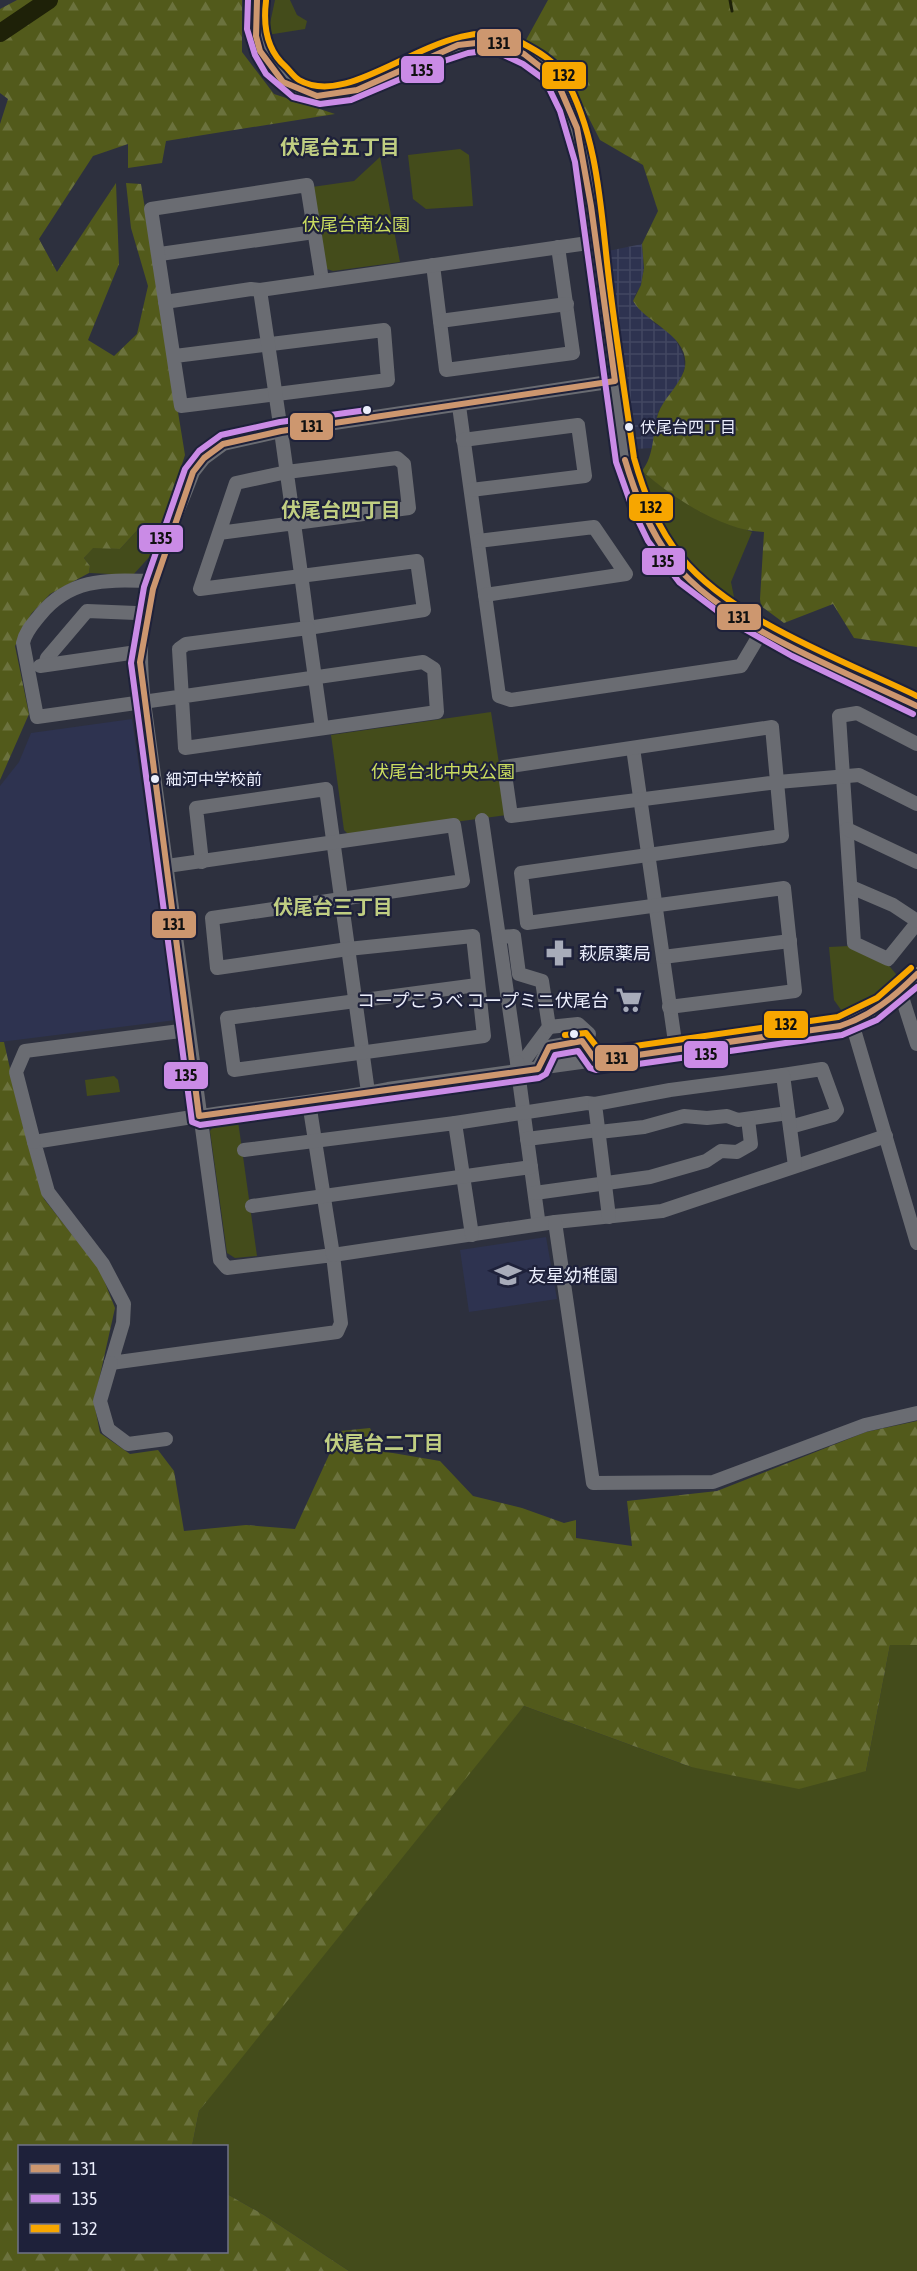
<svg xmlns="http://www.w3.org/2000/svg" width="917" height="2271" font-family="'Asap Condensed','Noto Sans JP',sans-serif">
	<defs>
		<pattern id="industrial-grid" width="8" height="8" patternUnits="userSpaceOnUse" patternTransform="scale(1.5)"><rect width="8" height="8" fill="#2e3350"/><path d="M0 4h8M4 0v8" fill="none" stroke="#424761"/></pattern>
		<pattern id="forest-firs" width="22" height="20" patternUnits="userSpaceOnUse" patternTransform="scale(1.5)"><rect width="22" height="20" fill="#525a1b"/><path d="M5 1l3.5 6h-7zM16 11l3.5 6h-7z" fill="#6b723d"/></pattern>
	</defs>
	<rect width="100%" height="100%" fill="#2d303e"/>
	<!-- built -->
	<g fill="#2e3350">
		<path d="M132,719L176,1020L0,1042V786L19,762L31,733Z"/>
		<path d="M546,1237L557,1299L469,1312L460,1250Z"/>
	</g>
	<!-- industrial -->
	<path fill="url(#industrial-grid)" d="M642,244L644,268L641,285L634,297L654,323L673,334L683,355L685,367L678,386L658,412L653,448L634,449L636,433L632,409L624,391L608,251Z"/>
	<!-- green -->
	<g fill="#444c1b">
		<path d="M275,0H290L297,15L307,21L305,29L267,35L265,29L269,28Z"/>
		<path d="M460,149L469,155L473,206L426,209L413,199L408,155Z"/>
		<path d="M380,157L400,262L333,271L324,268L312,187L354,181Z"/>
		<path d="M642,471C676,500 711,516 752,532L731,582L735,602C685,568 660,531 640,476Z"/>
		<path d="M141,526L160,531L152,554L133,575L89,573L90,566L84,558L93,547L120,549Z"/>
		<path d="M491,712L507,815L350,836L344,830L331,735Z"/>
		<path d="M849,946L886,962L900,979L870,1003L844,1014L834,1000L829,947Z"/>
		<path d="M114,1076L118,1080L120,1092L87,1096L85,1080Z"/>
		<path d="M238,1121L257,1256L235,1258L227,1253L210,1131L215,1124Z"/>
		<path d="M890,1645H917V2271H349L264,2215L227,2194L226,2146H192L199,2111L343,1919L524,1706L691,1767L866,1771Z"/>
	</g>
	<!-- forest -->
	<g fill="url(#forest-firs)">
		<path d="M17,0H242V52L274,94L335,114L166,141L162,163L128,168V144L93,156L39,239L57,272L116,183L119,264L88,340L114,356L137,334L148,286L131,228L126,183L141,184L185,455L160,531L141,526L120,549L93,548L84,558L90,566L89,573L50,594L31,614L15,646L29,714L0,780V124L8,99L0,93V9Z"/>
		<path d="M548,0H917V647L854,638L833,604L784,623L761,606L760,599L764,532C723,531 673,498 642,471C655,454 652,434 658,414C663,399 678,387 684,371C694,337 646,324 633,301L641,285L644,268L642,244L658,211L643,165L600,140L565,71L526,40Z"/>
		<path d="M0,1042H4L22,1122L44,1199L100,1270L115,1308L94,1402L100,1433L130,1454L158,1450L174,1471L184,1531L246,1525L295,1529L340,1431L370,1428L381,1451L440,1461L473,1496L522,1508L564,1523L576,1520V1538L632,1546L627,1501L717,1491L866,1432L917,1421V1645H890L866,1771L799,1789L691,1767L524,1706L199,2111L192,2146H20V2252H226L227,2194L264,2215L349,2271H0Z"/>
	</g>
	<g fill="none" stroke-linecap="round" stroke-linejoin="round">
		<!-- stream -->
		<path stroke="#1e2108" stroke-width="3" d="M730,0L732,11"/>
		<!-- river -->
		<path stroke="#1e2108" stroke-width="18" d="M0,33L49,0"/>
		<!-- minor -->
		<g stroke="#6a6c72" stroke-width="14">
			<path d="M257,0C253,27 257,46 273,68C328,143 425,37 493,41C502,42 515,49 523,54C533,59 552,72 557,82C592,148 592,226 602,298C610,352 618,406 625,460C636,501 655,546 686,576C746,632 843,669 917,706"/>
			<path d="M160,254L314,232"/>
			<path d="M433,265L446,370L573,353L558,247"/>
			<path d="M165,302L251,289L260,290"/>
			<path d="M440,321L567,304"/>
			<path d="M175,356L384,330L388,380L181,406L151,209L307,185L322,280"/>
			<path d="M615,381L281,431L223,444L204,458L193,472C174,522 148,574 142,627C140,652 141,676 144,702L220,1260L227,1268L333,1255L341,1323L337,1332L111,1363L123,1323L124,1304L103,1264L48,1192L34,1142L186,1118L199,1116C262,1107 326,1101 388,1089L840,1026C871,1018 895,997 917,974"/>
			<path d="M459,406L499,696L511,700L741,666L763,629"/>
			<path d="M463,440L578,425L585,476L471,490"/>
			<path d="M219,533L409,508L404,464L397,458L287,472L236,483L200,589L417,561L424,610L308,628C300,562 290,497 281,431L260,290L595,242"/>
			<path d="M478,541L594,527L626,574L485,595"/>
			<path d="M152,581C108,580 71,577 40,615C33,624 25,632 23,643L37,717C166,699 295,680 423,662L434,669L437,712L185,748L179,649L186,644L308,628L322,728"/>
			<path d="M45,665L47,658L87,611L136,613"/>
			<path d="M40,666L130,653"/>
			<path d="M917,744L857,713L839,716L854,943L888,959L917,923"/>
			<path d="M633,748L676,1049"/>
			<path d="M482,820L517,1062"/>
			<path d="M847,829L917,862"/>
			<path d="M202,862L196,808L326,789L368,1092"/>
			<path d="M167,866L454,825L463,881L212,918L217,968L348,949L473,936L484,1036L234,1070L227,1018L477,985"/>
			<path d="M851,887L893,905L917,921"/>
			<path d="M499,937L514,936L519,974L542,981L549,1027L523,1062"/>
			<path d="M663,957L790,941"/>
			<path d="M900,991L917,1044"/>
			<path d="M669,1007L795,991L784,888L527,923L521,873L782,836L772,727L504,767L511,816L778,782L859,775L917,804"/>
			<path d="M852,1023L917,1243"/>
			<path d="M549,1027L578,1024L589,1034"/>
			<path d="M538,1069L549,1047L582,1041L596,1061"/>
			<path d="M783,1075L822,1069L837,1110L833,1115L790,1127"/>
			<path d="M519,1079L538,1219"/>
			<path d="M310,1109L333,1255L555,1222L662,1211L886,1136"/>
			<path d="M455,1123L587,1103L595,1104"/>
			<path d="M599,1132L644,1127L684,1116L707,1118L727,1116L738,1120L788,1113"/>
			<path d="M527,1139L598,1130"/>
			<path d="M34,1142L16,1072L25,1051L188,1030"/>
			<path d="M244,1150L455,1123L472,1235"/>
			<path d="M535,1193L650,1177L706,1161L721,1151L737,1152L751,1144L748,1119"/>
			<path d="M252,1206L531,1167"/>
			<path d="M609,1217L595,1104L670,1090L783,1075L795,1166"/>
			<path d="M555,1222L593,1483L713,1482L865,1425L917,1413"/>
			<path d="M111,1363L100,1401L108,1429L128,1444L166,1439"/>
		</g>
		<!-- minor-bridge -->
		<path stroke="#6a6c72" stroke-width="14" d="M517,1062L519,1079"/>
		<!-- bus-1 casing -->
		<g stroke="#1e213a" stroke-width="10">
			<g id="bus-1">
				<path d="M257,0L256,36L260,51L283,82L317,96L357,90L458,45L495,41L524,54L556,79L577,128L591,206L615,381L281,431L223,444L204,458L193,472L153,589L140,662L199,1116L538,1069L549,1047L582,1041L596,1061L840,1026C871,1016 894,997 917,974"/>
				<path d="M625,460C636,497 650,533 674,563C726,627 842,670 917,706"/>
			</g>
		</g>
		<!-- bus-2 casing -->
		<g stroke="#1e213a" stroke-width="10">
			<g id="bus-2">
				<path d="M248,0L247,29L255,55L266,74L293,97L320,104L351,100L441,62L468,53L493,50L523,64L545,80L560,111L575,162L616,462L633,510L648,541L679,582L732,622L792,656L913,714"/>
				<path d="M367,410L280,422L221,435L199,451L185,469L144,587L131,663L192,1122L200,1125L539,1078L546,1074L555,1055L578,1051L590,1068L596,1070L842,1035L877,1020L917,987"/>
			</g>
		</g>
		<!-- bus-3 casing -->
		<g stroke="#1e213a" stroke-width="10">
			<g id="bus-3">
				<path d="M266,1C263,26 266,50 286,67C290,71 294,77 299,80C358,114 449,1 522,43C537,51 555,61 564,76C600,139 601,218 610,288C617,345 626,401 634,458C644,493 657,528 681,557C732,620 845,661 917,696"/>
				<path d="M565,1035L586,1033L600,1051L838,1017L877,998L911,968"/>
			</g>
		</g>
		<!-- bus-1 -->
		<use href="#bus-1" stroke="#cd976f" stroke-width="6"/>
		<!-- bus-2 -->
		<use href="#bus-2" stroke="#ca8be6" stroke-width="6"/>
		<!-- bus-3 -->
		<use href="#bus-3" stroke="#f7a600" stroke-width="6"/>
	</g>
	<!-- icons -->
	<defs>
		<g id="pharmacy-bare" transform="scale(2.07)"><path d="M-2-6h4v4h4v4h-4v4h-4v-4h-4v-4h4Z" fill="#a8acba" stroke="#1e213a" stroke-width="2.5" paint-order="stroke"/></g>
		<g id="supermarket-bare" transform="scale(2.07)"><path d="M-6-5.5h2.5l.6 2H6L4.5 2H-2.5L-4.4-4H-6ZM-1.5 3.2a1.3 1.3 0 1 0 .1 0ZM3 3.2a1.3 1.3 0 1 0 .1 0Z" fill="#a8acba" stroke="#1e213a" stroke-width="2.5" paint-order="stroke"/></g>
		<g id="school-bare" transform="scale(2.07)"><path d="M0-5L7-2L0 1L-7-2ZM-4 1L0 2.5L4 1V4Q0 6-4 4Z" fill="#a8acba" stroke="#1e213a" stroke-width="2.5" paint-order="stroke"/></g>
	</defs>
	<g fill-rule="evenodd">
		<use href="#pharmacy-bare" x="559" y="953"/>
		<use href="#supermarket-bare" x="629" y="1000"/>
		<use href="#school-bare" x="508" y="1275"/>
	</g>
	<!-- markers -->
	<g fill="#ebeefc" stroke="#1e213a" stroke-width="2">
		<circle cx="367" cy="410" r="5"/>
		<circle cx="629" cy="427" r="5"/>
		<circle cx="155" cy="779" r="5"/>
		<circle cx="574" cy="1034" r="5"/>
	</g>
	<g text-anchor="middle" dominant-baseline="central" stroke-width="4.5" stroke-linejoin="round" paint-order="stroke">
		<!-- bus labels -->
		<g font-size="16" fill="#ebeefc" stroke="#1e213a" text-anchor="start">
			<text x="640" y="427">伏尾台四丁目</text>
			<text x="166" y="779">細河中学校前</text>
		</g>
		<!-- park labels -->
		<g font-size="18" fill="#cadc5f" stroke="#1e213a">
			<text x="356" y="224">伏尾台南公園</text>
			<text x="443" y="771">伏尾台北中央公園</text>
		</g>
		<!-- poi labels -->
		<g font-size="18" fill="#ebeefc" stroke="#1e213a" text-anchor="start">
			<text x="579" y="953">萩原薬局</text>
			<text x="609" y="1000" text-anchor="end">コープこうべ コープミニ伏尾台</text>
			<text x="528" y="1275">友星幼稚園</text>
		</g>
		<!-- neighbourhood labels -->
		<g font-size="20" font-weight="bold" fill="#c0ce82" stroke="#1e213a">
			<text x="340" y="146">伏尾台五丁目</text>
			<text x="341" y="509">伏尾台四丁目</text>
			<text x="333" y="906">伏尾台三丁目</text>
			<text x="384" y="1442">伏尾台二丁目</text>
		</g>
	</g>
	<g stroke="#1e213a" stroke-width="2">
		<rect x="476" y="28" width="46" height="29" rx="6" fill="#cd976f"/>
		<rect x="400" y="55" width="45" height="29" rx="6" fill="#ca8be6"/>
		<rect x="541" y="61" width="46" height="29" rx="6" fill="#f7a600"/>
		<rect x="289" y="412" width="45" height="29" rx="6" fill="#cd976f"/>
		<rect x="628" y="493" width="46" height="29" rx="6" fill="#f7a600"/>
		<rect x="138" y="524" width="46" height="29" rx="6" fill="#ca8be6"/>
		<rect x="641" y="547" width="45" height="29" rx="6" fill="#ca8be6"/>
		<rect x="716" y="603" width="46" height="28" rx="6" fill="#cd976f"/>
		<rect x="151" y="910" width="46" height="29" rx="6" fill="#cd976f"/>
		<rect x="763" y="1010" width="46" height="29" rx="6" fill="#f7a600"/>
		<rect x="683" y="1040" width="46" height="29" rx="6" fill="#ca8be6"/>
		<rect x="594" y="1044" width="45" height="28" rx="6" fill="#cd976f"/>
		<rect x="163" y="1061" width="46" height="29" rx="6" fill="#ca8be6"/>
	</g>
	<g font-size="16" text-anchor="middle" font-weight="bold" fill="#111">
		<text x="499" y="49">131</text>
		<text x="422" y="76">135</text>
		<text x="564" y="81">132</text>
		<text x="312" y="432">131</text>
		<text x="651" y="513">132</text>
		<text x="161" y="544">135</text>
		<text x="663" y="567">135</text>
		<text x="739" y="623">131</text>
		<text x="174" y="930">131</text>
		<text x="786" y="1030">132</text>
		<text x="706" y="1060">135</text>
		<text x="617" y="1064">131</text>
		<text x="186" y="1081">135</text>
	</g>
	<!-- legend -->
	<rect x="18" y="2145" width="210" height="108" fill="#1e213a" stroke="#707388" stroke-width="1.5"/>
	<rect x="30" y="2164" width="30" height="9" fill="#cd976f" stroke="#707388" stroke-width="1.5"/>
	<text x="72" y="2175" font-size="18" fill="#ebeefc">131</text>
	<rect x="30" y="2194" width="30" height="9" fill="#ca8be6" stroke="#707388" stroke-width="1.5"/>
	<text x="72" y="2205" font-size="18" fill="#ebeefc">135</text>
	<rect x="30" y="2224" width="30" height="9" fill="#f7a600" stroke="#707388" stroke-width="1.5"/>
	<text x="72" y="2235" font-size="18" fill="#ebeefc">132</text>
</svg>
